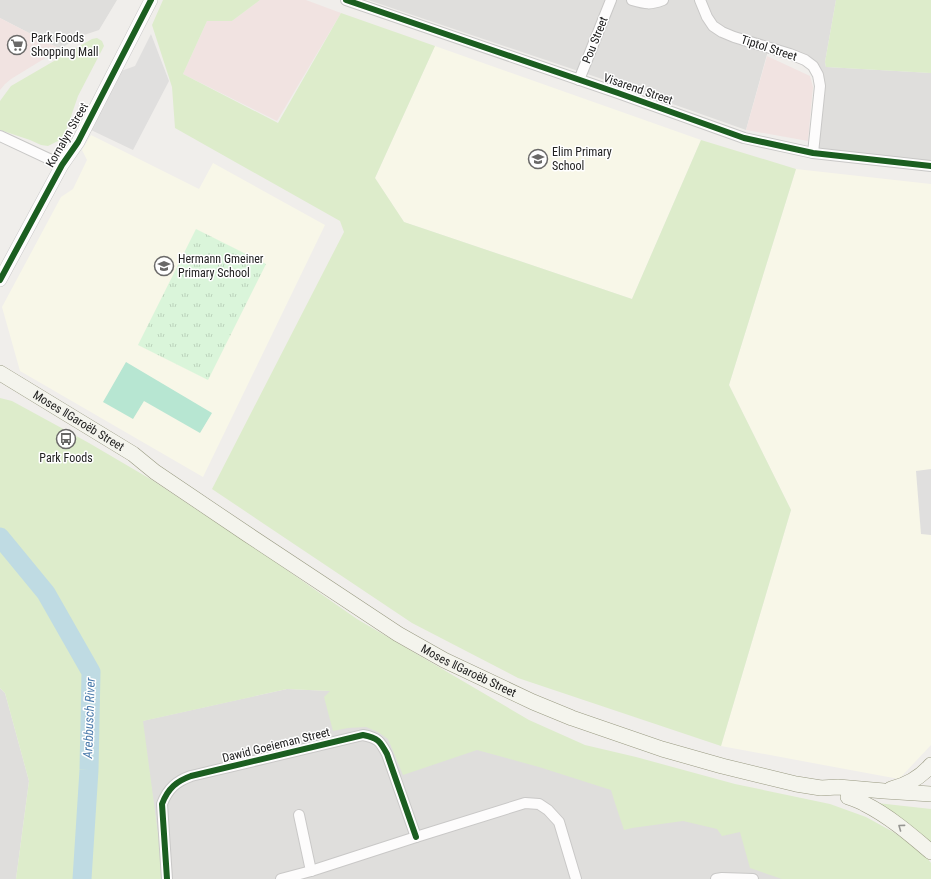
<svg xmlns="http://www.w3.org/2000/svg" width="931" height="879" font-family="'Roboto Condensed',sans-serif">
	<defs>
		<pattern id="park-tufts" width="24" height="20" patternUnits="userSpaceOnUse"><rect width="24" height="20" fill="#daf5da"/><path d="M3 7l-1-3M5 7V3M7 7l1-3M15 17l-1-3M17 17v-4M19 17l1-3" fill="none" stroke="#bbd2bb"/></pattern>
	</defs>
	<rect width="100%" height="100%" fill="#f0eeeb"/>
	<!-- residential -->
	<g fill="#dfdedc">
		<path d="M0,0H117L99,30L81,36L60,49L0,18Z"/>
		<path d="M368,0H836L825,62L826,67L931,73V166L813,153L820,86L813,66L769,47L746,130L602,79Z"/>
		<path d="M0,688L5,693L29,781L16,879H0Z"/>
		<path d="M287,689L331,691L747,829L783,879H164L142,721Z"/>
	</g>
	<!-- commercial -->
	<g fill="#f1e3e1">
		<path d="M260,0H306L341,13L277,121L183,74L207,21H232Z"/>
		<path d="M0,18L60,49L11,79L5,84L0,90Z"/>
		<path d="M767,56L810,76L813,87L808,141L746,130Z"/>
	</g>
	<!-- education -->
	<g fill="#f8f7e8">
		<path d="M435,46L701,140L632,299L404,222L375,178Z"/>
		<path d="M91,135L199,189L213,163L325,225L203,477L20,371L2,307L61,197L73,189L87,160L82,150Z"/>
		<path d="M796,169L931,184V745L899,779L721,746L791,510L729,385Z"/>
	</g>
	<!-- grass -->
	<g fill="#ddeccb">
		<path d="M163,0H260L232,21H207L183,74L278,123L341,13L435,46L375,178L404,222L632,299L701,140L796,169L729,385L791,510L721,746L518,678L412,623L212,489L344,232L340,221L175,128L172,87L152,25Z"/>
		<path d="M836,0H931V73L826,67L825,62Z"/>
		<path d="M97,38L102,41L104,46L78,96L65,134L60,140L48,146L41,145L30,140L0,130V101L11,86L85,43L92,39Z"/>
		<path d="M0,398L12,401L89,443L152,480L271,559L357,619L529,720L585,745L636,757L735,784L830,804L866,817L895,833L924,854L931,863V879H782L750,868L740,832L722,836L717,829L683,821L632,828L624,830L615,803L611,790L539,767L477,750L403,775L388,739L378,732L366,727L348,728L333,731L324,697L330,691L287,689L143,721L164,879H16L29,781L5,693L0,688Z"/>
		<path d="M868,802L931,809V846Z"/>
	</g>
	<!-- park -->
	<path fill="url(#park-tufts)" d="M196,229L266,264L208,380L138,345Z"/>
	<!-- pitch -->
	<path fill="#b7e6d2" d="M126,362L212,413L200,433L144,401L133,419L103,402Z"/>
	<!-- parking -->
	<g fill="#e0dfde">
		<path d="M151,34L169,81L133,150L91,130L121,71L135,66Z"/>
		<path d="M931,469V535L921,534L916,471Z"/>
	</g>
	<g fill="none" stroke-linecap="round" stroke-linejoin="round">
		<!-- river -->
		<path stroke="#bfdbe3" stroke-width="19" d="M0,537L46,593L91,672L89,770L82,879"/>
		<!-- minor casing -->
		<g stroke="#c9c8c7" stroke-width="12">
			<g id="minor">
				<path d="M346,0L618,93L744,138L813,153L931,166"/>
				<path d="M632,0C646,4 650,5 663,0"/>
				<path d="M700,0L707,17L713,26L722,32L734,37L790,54L805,60L813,66L818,75L820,86L813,153"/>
				<path d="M579,80L611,0"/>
				<path d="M0,136L62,165"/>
				<path d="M299,815L311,871"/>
				<path d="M167,879L162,804C168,788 177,781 191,776L363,735C378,738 380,741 387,754L416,837"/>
				<path d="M281,879L311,871L416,837L525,803L539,804L548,810L559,822L576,879"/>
				<path d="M716,879L722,878L753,879"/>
			</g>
		</g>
		<!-- tertiary casing -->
		<g stroke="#c9c8c7" stroke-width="14">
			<path id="tertiary" d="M0,280L62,165L78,142L151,0"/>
		</g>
		<!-- secondary casing -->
		<g stroke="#999a82" stroke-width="16">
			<g id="secondary">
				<path id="s1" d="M0,373L133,454L155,472L247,534L398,634L444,660L533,702L572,718L662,749L722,766L796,784L821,788L838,787L884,791L931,794"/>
				<path d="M891,789C907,785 920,778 931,765"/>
				<path d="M848,797C854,799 860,801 865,804C889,816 911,835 931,852"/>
			</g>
		</g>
		<!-- minor -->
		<use href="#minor" stroke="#fdfcfc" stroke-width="10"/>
		<!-- tertiary -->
		<use href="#tertiary" stroke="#fdfcfc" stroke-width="13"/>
		<!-- secondary -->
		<use href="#secondary" stroke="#f4f4ed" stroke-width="15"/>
		<!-- cycleway casing -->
		<g stroke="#fff" stroke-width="8">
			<g id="cycleway">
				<path d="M346,0L618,93L744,138L813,153L931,166"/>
				<path d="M0,280L62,165L78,142L151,0"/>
				<path d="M167,879L162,804C168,788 177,781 191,776L363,735C378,738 380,741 387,754L416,837"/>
			</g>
		</g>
		<!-- cycleway -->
		<use href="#cycleway" stroke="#1b5e20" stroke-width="6"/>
	</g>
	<!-- one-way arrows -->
	<defs><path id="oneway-chevron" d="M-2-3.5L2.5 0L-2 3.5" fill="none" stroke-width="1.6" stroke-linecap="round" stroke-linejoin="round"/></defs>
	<use stroke="#969692" href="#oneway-chevron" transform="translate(901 827) rotate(-144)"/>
	<!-- icons -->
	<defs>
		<g id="supermarket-ring" transform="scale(1)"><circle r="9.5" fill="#fff" stroke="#6a6968" stroke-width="1.5"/><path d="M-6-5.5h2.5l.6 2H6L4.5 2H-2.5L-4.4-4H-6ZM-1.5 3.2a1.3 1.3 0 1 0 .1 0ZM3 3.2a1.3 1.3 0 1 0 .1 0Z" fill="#6a6968"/></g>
		<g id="school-ring" transform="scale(1)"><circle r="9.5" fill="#fff" stroke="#6a6968" stroke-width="1.5"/><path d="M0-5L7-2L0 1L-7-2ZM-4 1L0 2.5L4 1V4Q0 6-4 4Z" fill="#6a6968"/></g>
		<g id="bus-ring" transform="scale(1)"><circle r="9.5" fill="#fff" stroke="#6a6968" stroke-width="1.5"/><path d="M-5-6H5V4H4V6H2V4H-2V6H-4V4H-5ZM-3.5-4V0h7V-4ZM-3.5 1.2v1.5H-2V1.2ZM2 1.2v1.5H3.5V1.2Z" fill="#6a6968"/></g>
	</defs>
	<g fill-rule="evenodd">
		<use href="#supermarket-ring" x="17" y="45"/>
		<use href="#school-ring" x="538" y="159"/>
		<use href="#school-ring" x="164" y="266"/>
		<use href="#bus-ring" x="66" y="439"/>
	</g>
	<g text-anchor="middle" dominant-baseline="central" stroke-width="3" stroke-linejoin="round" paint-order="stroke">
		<!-- poi labels -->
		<g font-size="12" fill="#222" stroke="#fff" text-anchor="start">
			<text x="31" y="38">Park Foods<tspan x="31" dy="14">Shopping Mall</tspan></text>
			<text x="552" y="152">Elim Primary<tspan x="552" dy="14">School</tspan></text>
			<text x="178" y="259">Hermann Gmeiner<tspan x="178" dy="14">Primary School</tspan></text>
			<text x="66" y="458" text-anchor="middle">Park Foods</text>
		</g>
		<!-- street labels -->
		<g font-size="12" fill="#222" stroke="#fff">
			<text transform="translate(595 40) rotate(-68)">Pou Street</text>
			<text transform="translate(769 48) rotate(18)">Tiptol Street</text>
			<text transform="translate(638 89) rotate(19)">Visarend Street</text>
			<text transform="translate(67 135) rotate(-60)">Kornalyn Street</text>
			<text stroke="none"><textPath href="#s1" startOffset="92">Moses ǁGaroëb Street</textPath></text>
			<text stroke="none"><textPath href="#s1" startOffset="556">Moses ǁGaroëb Street</textPath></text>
			<text transform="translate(276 745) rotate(-14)">Dawid Goeieman Street</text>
		</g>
		<!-- water labels -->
		<g font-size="13" font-style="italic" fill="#4a7aab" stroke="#fff">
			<text transform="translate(89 718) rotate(-88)">Arebbusch River</text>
		</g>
	</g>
</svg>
